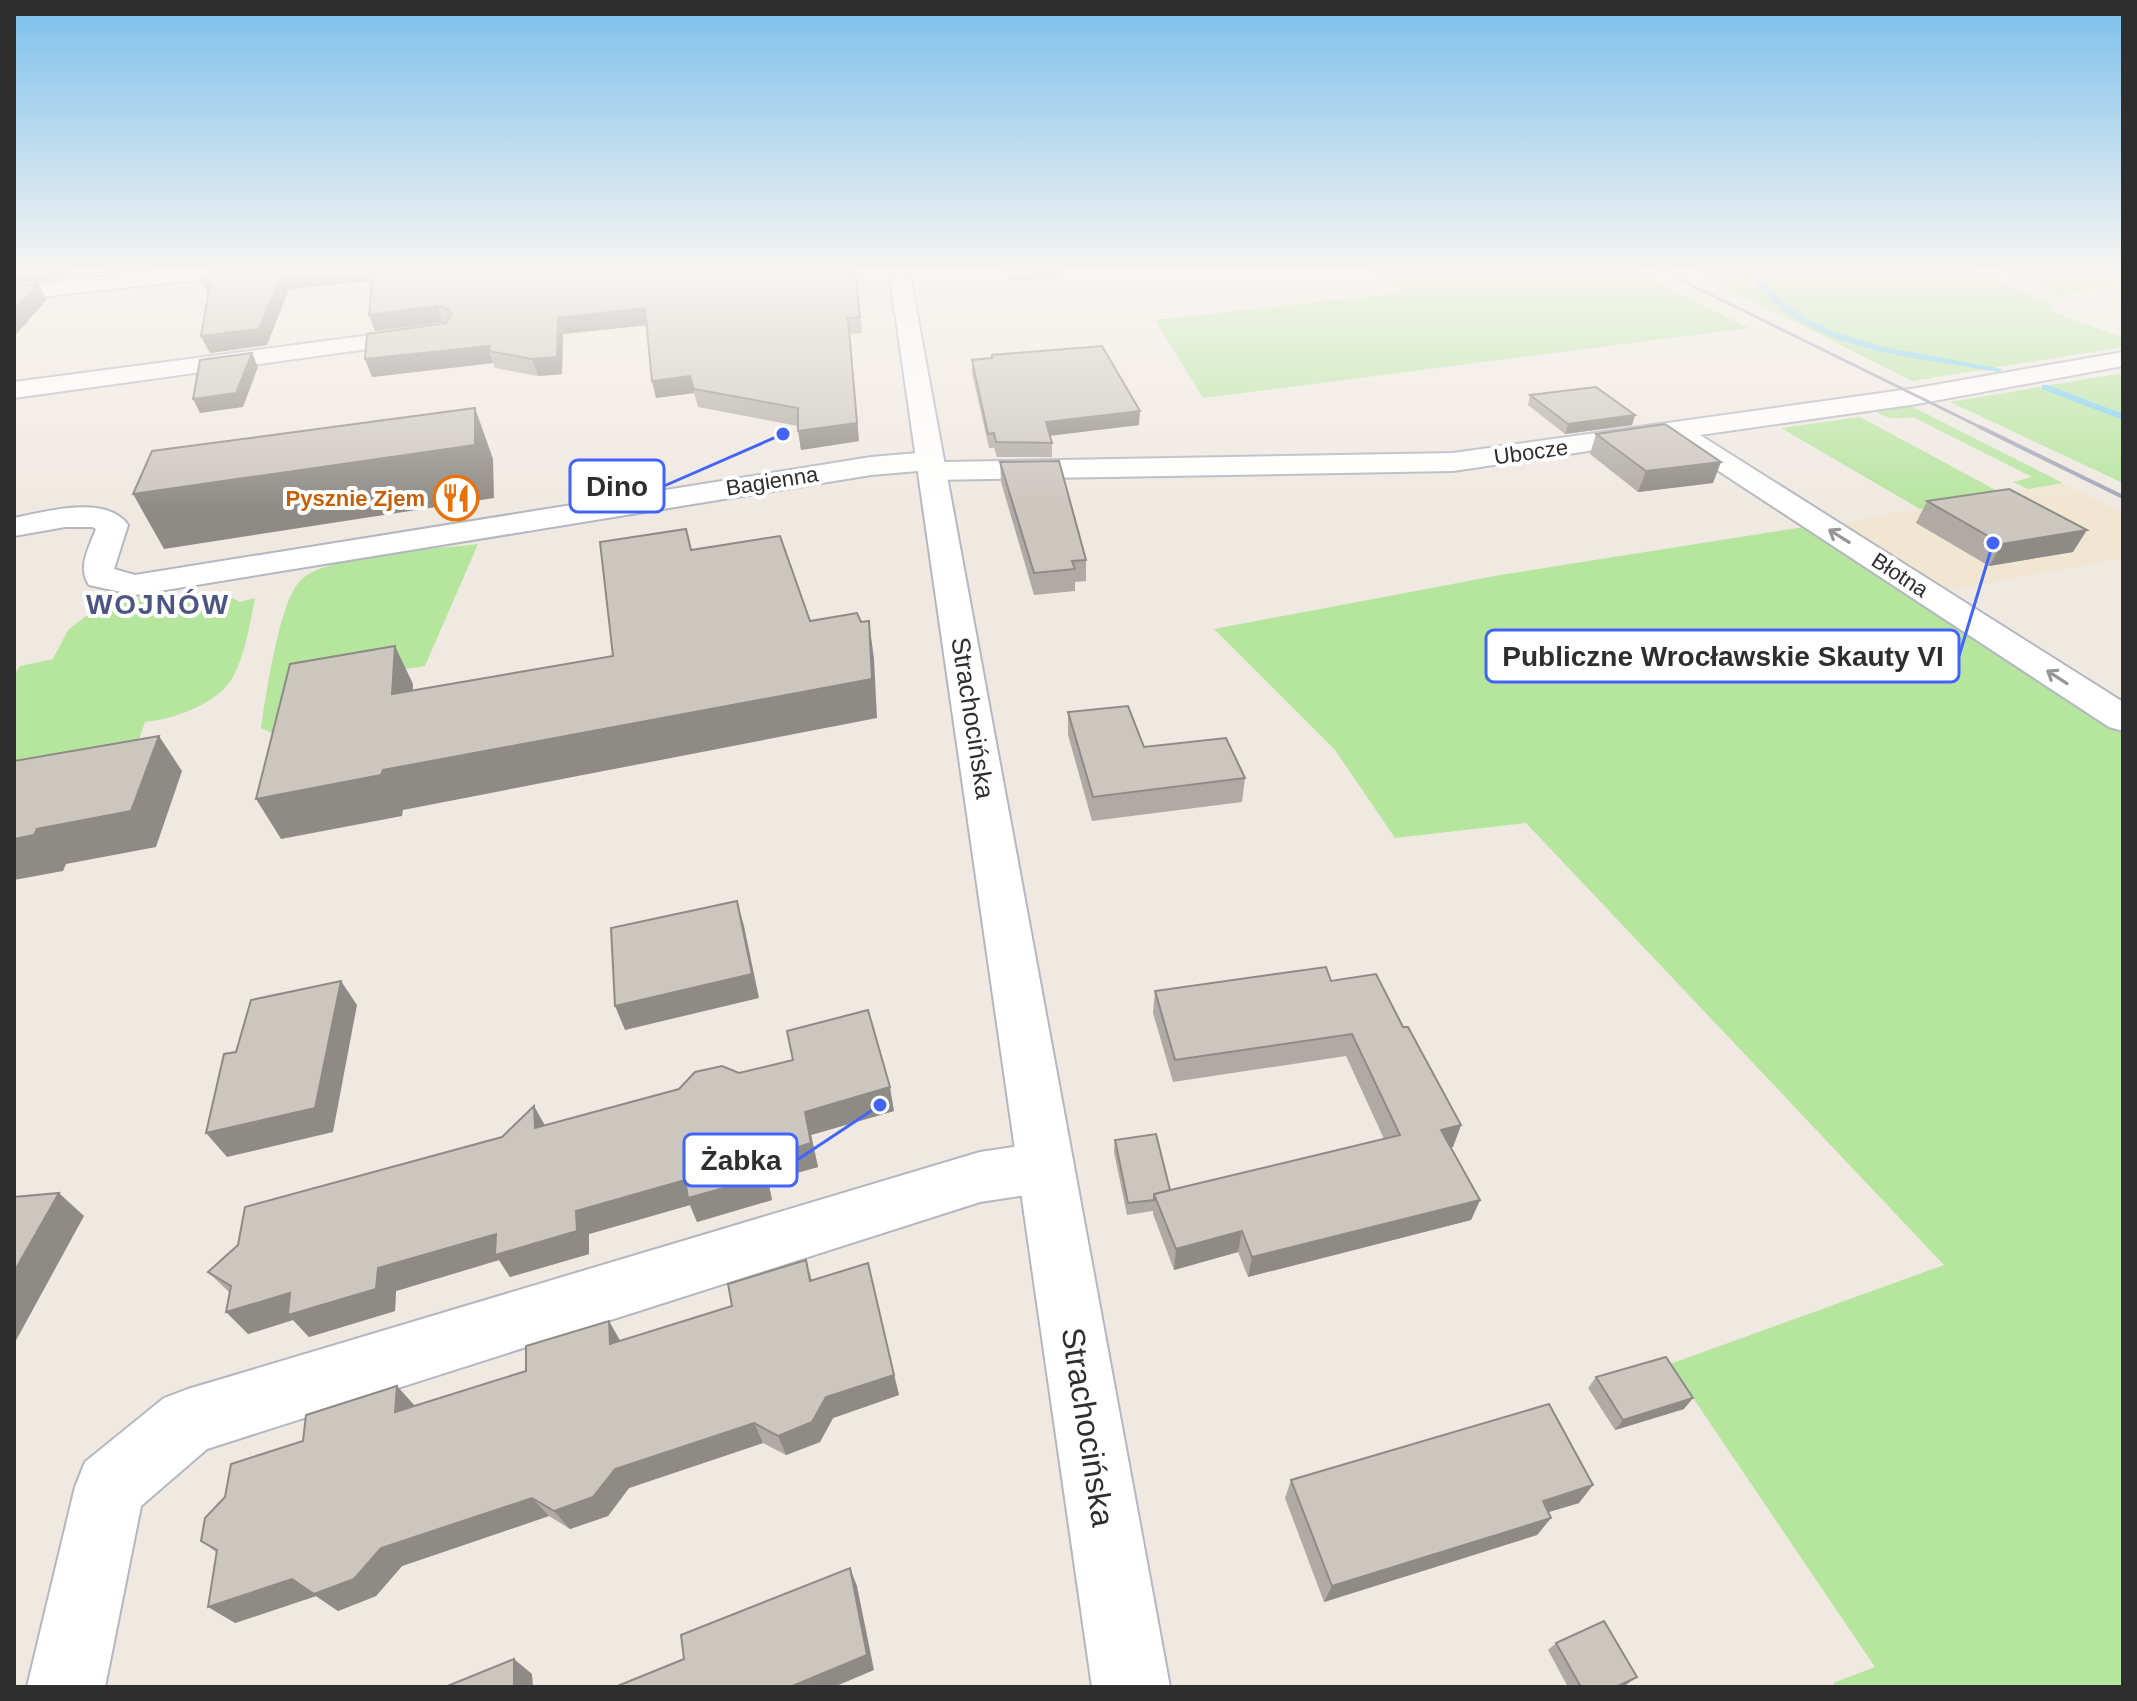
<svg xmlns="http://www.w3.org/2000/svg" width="2137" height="1701" font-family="Helvetica,sans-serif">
	<rect width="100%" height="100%" fill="#efe9e1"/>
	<!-- education -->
	<path fill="#f0e6d1" d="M2063,483L2123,514V558L1941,592L1834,524Z"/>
	<!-- green -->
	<g fill="#b6e59e">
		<path d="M1367,270H1634L1749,328L1203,398L1155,320L1406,292Z"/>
		<path d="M1691,270H1974L2049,302V310L2123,338V347L1912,381Z"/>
		<path d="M1996,270H2123V283L2061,295Z"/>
		<path d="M2123,373V483L1950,402Z"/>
		<path d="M1907,404L2063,483L2028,489L2013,482L2032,477L1913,417C1899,419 1881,420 1874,408Z"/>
		<path d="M1860,417L2003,494L1920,509L1781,428Z"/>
		<path d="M1810,526L2123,730V1687H1836L1833,1683L1875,1667L1670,1364L1944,1265L1526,823L1395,838L1335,750L1214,629L1500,575Z"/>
		<path d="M478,544L425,666L285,688L272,733L261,728C266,696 279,602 300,581C325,554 438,549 478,544Z"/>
		<path d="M162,591L161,599C189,595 214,587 240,602L255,598C250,623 245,655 233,677C218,704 174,719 145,722L133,757L14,778V675L20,666L53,659L68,630L96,608Z"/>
	</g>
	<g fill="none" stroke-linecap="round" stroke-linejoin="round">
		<!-- stream -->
		<g fill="#75cff0" fill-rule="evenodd">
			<path d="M1747,270H1754L1782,301L1807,319L1834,332L1884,347L2002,369L1998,372C1921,357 1838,355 1775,304C1764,294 1756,282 1747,270Z"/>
			<path d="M2042,385H2048L2123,414V420L2042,389Z"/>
		</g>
		<!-- minor casing -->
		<g stroke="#b4b7c1" stroke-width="4">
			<g id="minor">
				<path d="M165,270H238L228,276L14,300V286Z"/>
				<path d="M424,328L432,330L436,335L432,340L14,398V382Z"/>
				<path d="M2123,352V366L1917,404L1700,435L2123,702V731L2109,727L1670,439L1453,471L932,480L922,477L918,471L871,475L135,595L89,585C77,567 89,548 96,529L92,527H65L14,536V518C44,512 107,494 128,525L114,569L135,575L871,457L930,452L940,455L943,462L1453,453L1917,388Z"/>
				<path d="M1046,1142L1066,1149L1074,1167L1066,1185L1046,1192L980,1202L207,1449L141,1506L105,1687H27L75,1487L85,1462L164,1398L188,1389L980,1152Z"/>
			</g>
		</g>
		<!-- secondary casing -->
		<g stroke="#b4b7c1" stroke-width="4">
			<path id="secondary" d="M889,270H909L1170,1687H1092Z"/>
		</g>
		<!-- minor -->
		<use href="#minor" fill="#fff" fill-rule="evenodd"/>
		<!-- secondary -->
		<use href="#secondary" fill="#fff" fill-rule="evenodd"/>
		<!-- rail-far1 -->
		<path stroke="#a3a6b8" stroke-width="3" d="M1661,270L1984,429"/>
		<!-- rail -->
		<path stroke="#a3a6b8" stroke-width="4" d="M1980,427L2123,497"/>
	</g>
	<!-- wall -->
	<g fill="#afaba4">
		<path d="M209,270H856L862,333L850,334L859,441L801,450L798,426L698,407L694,393L656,398L647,325L563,334L562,374L538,376L495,368L493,363L372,377L365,359L446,323L443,322L375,331L372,280L289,289L267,345L210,353L201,336L208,295Z"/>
		<path d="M1002,270H1064V277L1011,282Z"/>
		<path d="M972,360L1139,425L1050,436L1052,443V457H997L994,448H989L972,373Z"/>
		<path d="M1530,395L1635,415L1632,425L1565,434L1528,405Z"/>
		<path d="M1596,434L1713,483L1638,492L1590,454Z"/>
		<path d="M1000,462L1086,560V581L1075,582V591L1034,595L1001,482Z"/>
		<path d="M1927,501L2073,552L1989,566L1916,523Z"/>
		<path d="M1068,712L1144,747L1245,778L1242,802L1092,821L1068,735Z"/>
		<path d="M1331,981L1403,1027L1461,1125L1453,1147H1450L1480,1200L1471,1220L1248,1277L1238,1252L1174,1270L1153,1214V1211L1127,1215L1114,1152L1115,1140L1169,1190L1384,1139L1346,1056L1173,1082L1153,1013L1155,991Z"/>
		<path d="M739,1073L894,1111L811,1135L818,1167L768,1181L772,1200L697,1222L690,1205L589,1234V1254L510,1277L499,1260L396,1291L395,1311L309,1337L293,1320L248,1334L229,1292L208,1272L545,1126Z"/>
		<path d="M806,1260L812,1280L868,1263L899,1395L833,1418L820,1442L786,1455L763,1443L629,1488L608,1516L570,1529L549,1516L402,1566L376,1596L338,1611L316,1596L235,1623L216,1552L201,1541L415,1406L732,1306Z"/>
		<path d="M1596,1377L1684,1409L1615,1430L1588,1388Z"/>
		<path d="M1291,1480L1579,1503L1548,1512L1551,1518L1537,1535L1324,1602L1285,1498Z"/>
		<path d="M1556,1643L1627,1685L1623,1687H1568L1548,1650Z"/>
	</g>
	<!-- shaded-wall -->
	<g fill="#8e8b86">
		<path d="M14,270H72L66,278L14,284Z"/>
		<path d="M102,270H137L104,273Z"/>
		<path d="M315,270H375L379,280L289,289L267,345L210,353L201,336L282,274Z"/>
		<path d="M1043,270H1064V277L1011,282V274Z"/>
		<path d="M38,284L47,299L14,337V310Z"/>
		<path d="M210,284L211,301L204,285Z"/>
		<path d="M437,306L443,322L375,331L369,315Z"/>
		<path d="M645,308L649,325L563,334L562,374L538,376L532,359L558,318Z"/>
		<path d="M848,318L859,441L801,450L798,431Z"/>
		<path d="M490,346L489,351L493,363L372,377L365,359Z"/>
		<path d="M252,353L258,367L243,407L200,413L193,399Z"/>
		<path d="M690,376L694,393L656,398L652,381Z"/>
		<path d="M475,408L493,459L494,498L164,549L133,494Z"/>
		<path d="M1140,411L1139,425L1046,436V422Z"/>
		<path d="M1635,415L1632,425L1565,434L1568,424Z"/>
		<path d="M1721,462L1713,483L1638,492L1646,471Z"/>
		<path d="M2087,530L2073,552L1989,566L2002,544Z"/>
		<path d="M869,621L874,659L877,718L403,810L402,816L281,839L256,799L383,770Z"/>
		<path d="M395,646L413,684L411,733L392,694Z"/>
		<path d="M159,736L182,771L156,847L66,864L63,871L14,880V839L37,829Z"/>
		<path d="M737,901L744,926L759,998L625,1030L615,1006Z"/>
		<path d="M341,981L357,1005L333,1132L227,1157L206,1133Z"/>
		<path d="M890,1087L894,1111L811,1135L818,1167L768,1181L772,1200L697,1222L690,1205L589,1234V1254L510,1277L499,1260L396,1291L395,1311L309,1337L293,1320L248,1334L226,1312L761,1158L805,1112Z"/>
		<path d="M534,1106L547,1129L535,1128Z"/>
		<path d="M1461,1125L1453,1147L1433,1152L1441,1130Z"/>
		<path d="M59,1193L84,1216L14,1344V1272Z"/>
		<path d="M1480,1200L1471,1220L1248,1277L1252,1257Z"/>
		<path d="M1242,1231L1238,1252L1174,1270L1176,1249Z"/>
		<path d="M609,1321L621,1342L610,1344Z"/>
		<path d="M894,1375L899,1395L833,1418L820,1442L786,1455L778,1436L826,1397Z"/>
		<path d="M397,1386L416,1407L395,1412Z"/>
		<path d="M1693,1398L1684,1409L1615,1430L1623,1420Z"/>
		<path d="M754,1423L763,1443L629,1488L608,1516L570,1529L554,1511L615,1469Z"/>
		<path d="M1593,1485L1579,1503L1529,1518L1543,1501Z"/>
		<path d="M532,1498L549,1516L402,1566L376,1596L338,1611L316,1596L235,1623L208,1607Z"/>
		<path d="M1551,1518L1537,1535L1324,1602L1332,1586Z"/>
		<path d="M850,1568L857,1586L874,1670L834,1687H790Z"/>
		<path d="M514,1659L532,1674L533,1687H514Z"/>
		<path d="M1637,1677L1623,1687H1616Z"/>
	</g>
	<!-- building -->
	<g fill="#cbc7bf" stroke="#8e8b86" stroke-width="2">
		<path d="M209,270H315L282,274L259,329L201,336L210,284L204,285Z"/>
		<path d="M373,270H855L860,317L848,318L857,423L798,431V408L694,389L690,376L652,381L645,308L558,318L557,357L532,359L489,351L490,346L365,359L367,334L446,323L452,314L446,308L437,306L369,315Z"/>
		<path d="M1008,270H1043L1011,274Z"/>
		<path d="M38,284L14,310V286Z"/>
		<path d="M1102,346L1140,411L1046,422L1052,443L996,442L994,433L988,434L972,360L992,358V355Z"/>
		<path d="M252,353L236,393L193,399L200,360Z"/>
		<path d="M1596,387L1635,415L1568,424L1530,395Z"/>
		<path d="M475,408V445L133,494L152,451Z"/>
		<path d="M1665,424L1721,462L1646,471L1596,434Z"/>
		<path d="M1059,461L1086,560L1072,561L1075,569L1034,573L1000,462Z"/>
		<path d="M2009,489L2087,530L2002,544L1927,501Z"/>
		<path d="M686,529L691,550L780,536L810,621L857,613L861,622L869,621L872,679L383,770L381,775L256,799L290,664L395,646L392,694L613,656L600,542Z"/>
		<path d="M1128,706L1144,747L1226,738L1245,778L1093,797L1068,712Z"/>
		<path d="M159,736L131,811L37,829L34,835L14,839V761Z"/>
		<path d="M737,901L752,974L615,1006L611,928Z"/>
		<path d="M1326,967L1331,981L1376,974L1403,1027H1408L1461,1125L1441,1130L1480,1200L1252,1257L1242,1231L1176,1249L1154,1194L1400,1135L1352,1034L1175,1060L1155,991Z"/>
		<path d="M341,981L315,1108L206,1133L224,1054L236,1052L251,1000Z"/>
		<path d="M868,1010L890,1087L805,1112L811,1143L761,1158L764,1177L688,1198L685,1180L576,1211L577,1231L495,1255L496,1234L378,1268L376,1289L288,1315L290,1293L226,1312L231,1286L208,1272L238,1245L245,1207L502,1137L534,1106L535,1128L679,1089L695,1072L722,1066L739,1073L793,1060L787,1031Z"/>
		<path d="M1156,1134L1170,1190L1154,1194V1200L1128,1203L1115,1140Z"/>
		<path d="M59,1193L14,1272V1197Z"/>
		<path d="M806,1260L810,1281L868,1263L894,1375L826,1397L812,1422L778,1436L754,1423L615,1469L593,1497L554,1511L532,1498L381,1548L354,1579L314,1594L292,1579L208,1607L217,1550L201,1541L205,1518L225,1497L231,1464L303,1441L306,1415L397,1386L395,1412L526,1371V1346L609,1321L610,1344L732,1306L728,1284Z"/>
		<path d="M1666,1357L1693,1398L1623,1420L1596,1377Z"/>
		<path d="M1549,1404L1593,1485L1543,1501L1551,1518L1332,1586L1291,1480Z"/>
		<path d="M850,1568L867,1655L790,1687H615L684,1659L681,1635Z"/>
		<path d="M1604,1621L1637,1677L1616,1687H1581L1556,1643Z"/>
		<path d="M514,1659V1687H445Z"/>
	</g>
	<!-- one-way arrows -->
	<defs><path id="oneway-shaft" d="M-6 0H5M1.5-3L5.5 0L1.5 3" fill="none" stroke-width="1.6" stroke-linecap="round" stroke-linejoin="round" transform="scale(2)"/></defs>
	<g stroke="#969696">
		<use href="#oneway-shaft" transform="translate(1839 536) rotate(-148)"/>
		<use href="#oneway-shaft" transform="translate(2057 677) rotate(-147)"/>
	</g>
	<!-- sky -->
	<linearGradient id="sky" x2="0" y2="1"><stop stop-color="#7abfeb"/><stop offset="0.53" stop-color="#f8f5f2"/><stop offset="1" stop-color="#f8f5f2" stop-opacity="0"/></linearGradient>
	<rect width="2137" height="509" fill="url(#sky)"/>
	<!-- icons -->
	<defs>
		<g id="restaurant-ring" transform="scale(2.3)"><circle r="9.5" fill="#fff" stroke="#e8710a" stroke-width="1.5"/><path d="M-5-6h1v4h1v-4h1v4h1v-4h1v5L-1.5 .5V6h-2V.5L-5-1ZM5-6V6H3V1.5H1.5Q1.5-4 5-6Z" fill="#e8710a"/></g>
	</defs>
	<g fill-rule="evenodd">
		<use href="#restaurant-ring" x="456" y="498"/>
	</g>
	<g text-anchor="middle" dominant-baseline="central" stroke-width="8" stroke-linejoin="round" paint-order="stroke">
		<!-- far-street labels -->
		<g font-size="22" fill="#2e2e2e" stroke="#fff">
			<text transform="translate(1531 452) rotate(-8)">Ubocze</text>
			<text transform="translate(772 481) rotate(-9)">Bagienna</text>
			<text transform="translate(1900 575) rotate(33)">Błotna</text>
		</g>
		<!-- far-food labels -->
		<g font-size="22" font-weight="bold" fill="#c56008" stroke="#fff" text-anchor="end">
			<text x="425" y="498">Pysznie Zjem</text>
		</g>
		<!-- street labels -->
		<g font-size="26" fill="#2e2e2e" stroke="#fff">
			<text transform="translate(973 718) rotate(81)">Strachocińska</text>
		</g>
		<!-- far-district labels -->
		<g font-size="28" font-weight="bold" letter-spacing="2" fill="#4d5680" stroke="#fff">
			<text x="158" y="604">WOJNÓW</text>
		</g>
		<!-- near-street labels -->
		<g font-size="32" fill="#2e2e2e" stroke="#fff">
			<text transform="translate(1088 1427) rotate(81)">Strachocińska</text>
		</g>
	</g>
	<!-- callouts -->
	<path fill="none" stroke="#4264fb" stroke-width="3" d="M783 434L664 486M1993 543L1959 656M880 1105L797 1160"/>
	<g fill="#4264fb" stroke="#fff" stroke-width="3">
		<circle cx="783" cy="434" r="8"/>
		<circle cx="1993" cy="543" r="8"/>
		<circle cx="880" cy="1105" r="8"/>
	</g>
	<g fill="#fff" stroke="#4264fb" stroke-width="3">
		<rect x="570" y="460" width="94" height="52" rx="8"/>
		<rect x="1486" y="630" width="473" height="52" rx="8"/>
		<rect x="684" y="1134" width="113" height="52" rx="8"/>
	</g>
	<g font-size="28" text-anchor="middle" font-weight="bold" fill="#2e2e2e">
		<text x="617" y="496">Dino</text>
		<text x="1723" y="666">Publiczne Wrocławskie Skauty VI</text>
		<text x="741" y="1170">Żabka</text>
	</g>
	<!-- border -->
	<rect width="2137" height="1701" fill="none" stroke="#2e2e2e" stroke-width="32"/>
</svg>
